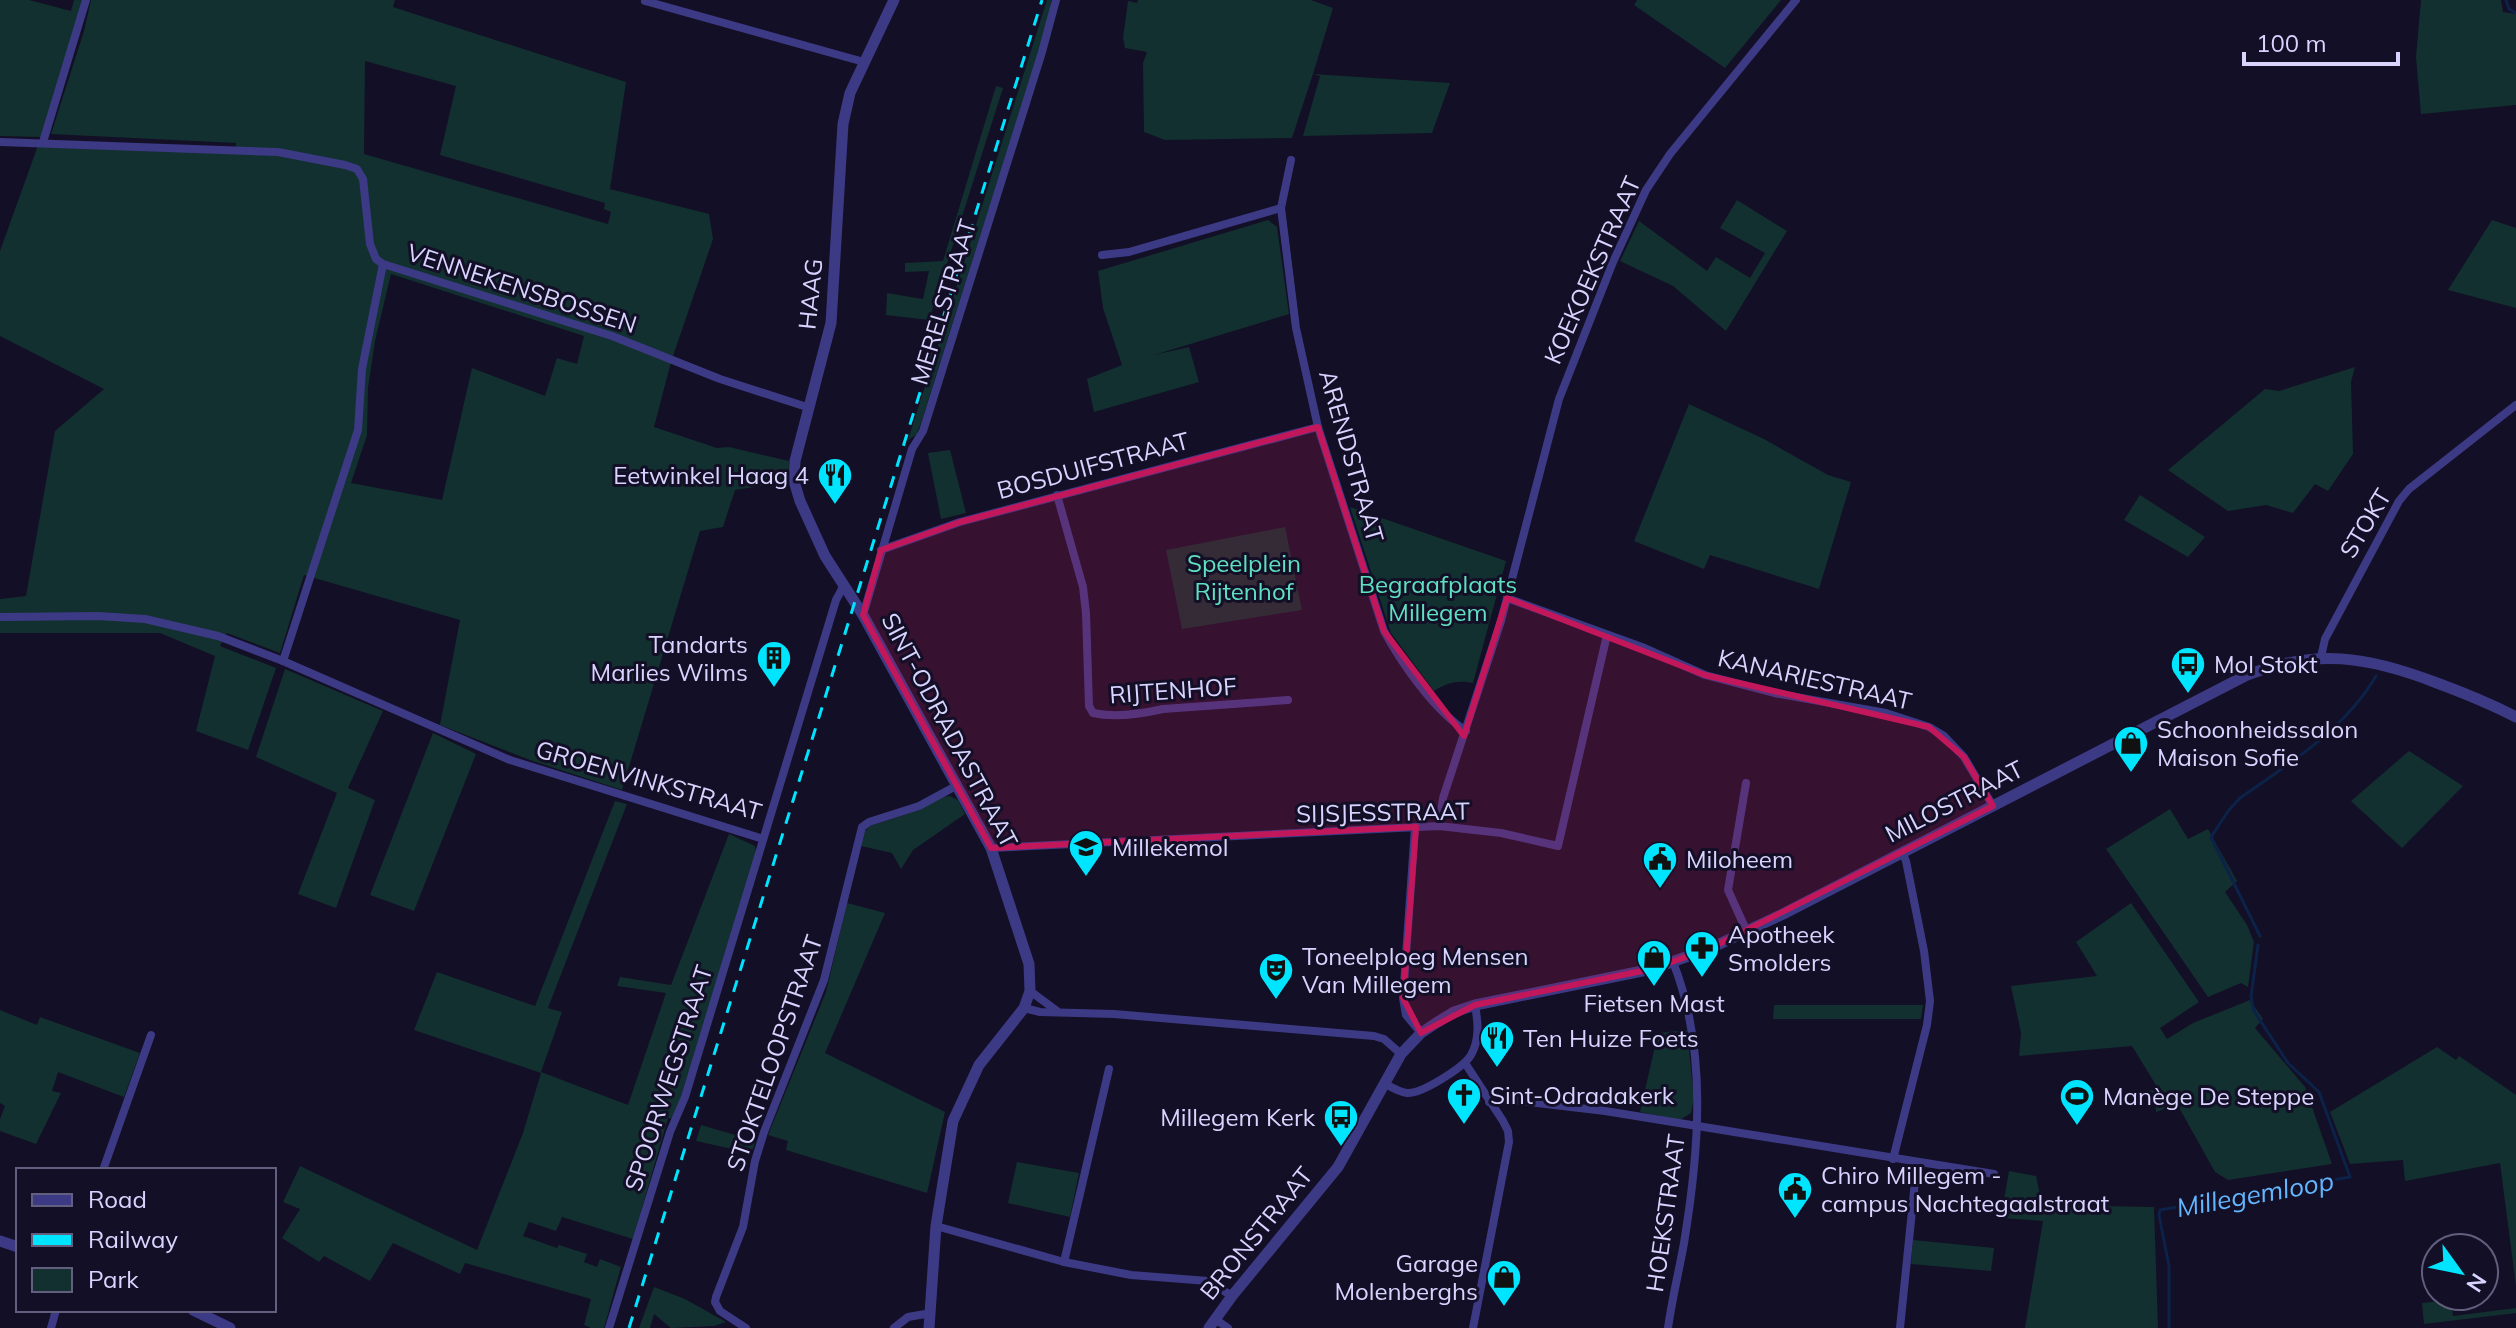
<svg xmlns="http://www.w3.org/2000/svg" width="2516" height="1328" font-family="Mulish,sans-serif">
	<rect width="100%" height="100%" fill="#130f26"/>
	<!-- green -->
	<g fill="#12302f" fill-rule="evenodd">
		<path d="M0,0H29L71,11L74,0H82L43,146L236,152V143L51,134L84,31L91,0H395L393,7L626,82L610,189L709,214L713,239L671,362L654,427L717,448L729,447L789,461L788,482L735,490L723,527L700,531L622,790L530,760L440,725L460,620L304,575L280,653L227,633L220,646L276,668L248,750L196,731L215,656L160,633H0V599L26,596L55,431L104,389L0,336V251L41,137L0,136ZM365,61L456,86L440,155L605,203L604,209L611,212L608,224L364,154ZM391,274L584,336L577,364L557,358L545,396L472,368L442,500L351,483L367,435L368,388L375,341Z"/>
		<path d="M1047,0H1051L1049,18L921,423L916,435L908,440Z"/>
		<path d="M1138,0H1311L1333,8L1313,74L1450,83L1432,133L1303,136L1320,76L1313,74L1292,138L1165,140L1144,132L1143,63L1147,52L1125,48L1123,38L1128,1L1137,3Z"/>
		<path d="M1637,0H1781L1725,68L1634,5Z"/>
		<path d="M2421,0H2501L2503,12L2516,14V105L2421,114L2416,57Z"/>
		<path d="M996,86L1003,88L929,320L886,315L887,293L923,299L929,271L905,272V263L943,261Z"/>
		<path d="M1737,200L1787,231L1726,331L1673,286L1620,261L1639,221L1707,271L1716,257L1750,278L1765,253L1720,228Z"/>
		<path d="M1268,220L1277,227L1289,314L1154,355L1189,347L1199,382L1094,412L1087,379L1122,365L1103,308L1098,271Z"/>
		<path d="M2492,220L2516,228V308L2448,290Z"/>
		<path d="M2355,367L2351,382L2353,454L2328,491L2315,484L2293,513L2266,505L2228,511L2168,470L2265,389L2279,391Z"/>
		<path d="M1689,404L1764,439L1828,475L1851,482L1819,589L1710,555L1704,569L1634,541Z"/>
		<path d="M950,450L966,513L941,519L928,453Z"/>
		<path d="M2140,495L2205,537L2188,557L2124,520Z"/>
		<path d="M1350,507L1506,561L1473,683C1457,680 1447,683 1434,691L1391,633Z"/>
		<path d="M1285,527L1302,610L1182,629L1166,550Z"/>
		<path d="M285,669L383,711L348,788L375,800L336,908L298,894L337,793L256,757Z"/>
		<path d="M433,733L476,754L414,911L370,895Z"/>
		<path d="M2409,751L2463,786L2402,848L2351,801Z"/>
		<path d="M950,796L958,800L965,814L913,850L901,869L892,853L861,846L865,831L870,826L919,810L943,797Z"/>
		<path d="M615,801L627,804L548,1008L562,1012L541,1072L628,1105L666,993L617,986L620,977L671,985L729,834L755,846L756,853L674,1119L668,1118L633,1239L562,1217L556,1231L529,1222L523,1236L557,1248L559,1245L587,1254L584,1262L597,1267L600,1259L621,1267L604,1328H591L584,1325L591,1299L465,1263L460,1274L393,1243L370,1281L324,1256L319,1262L282,1238L300,1209L283,1202L300,1166L477,1250L523,1133L541,1073L414,1030L437,972L535,1006Z"/>
		<path d="M2170,809L2188,839L2208,829L2237,881L2225,892L2247,925L2254,942L2248,987L2241,983L2208,997L2106,849Z"/>
		<path d="M847,903L885,913L825,1053L945,1112L927,1193L786,1150L788,1141L768,1135L826,992Z"/>
		<path d="M2131,903L2199,1002L2160,1028L2167,1039L2193,1023L2250,1000L2263,1019L2255,1028L2305,1087L2332,1164L2228,1180L2215,1172L2177,1104L2156,1112L2155,1095L2121,1096L2123,1092L2159,1090L2132,1046L2019,1056L2021,1033L2011,986L2097,976L2076,942Z"/>
		<path d="M1774,1005H1923L1921,1019H1773Z"/>
		<path d="M0,1010L37,1025L40,1017L140,1053L124,1097L58,1072L52,1091L61,1093L36,1144L0,1131V1119L5,1106L0,1103Z"/>
		<path d="M1687,1030L1694,1099L1691,1113L1680,1120L1640,1112L1658,1033Z"/>
		<path d="M2437,1047L2456,1060L2459,1056L2516,1095V1286L2500,1163L2405,1181L2403,1160L2350,1164L2330,1112Z"/>
		<path d="M701,1125L756,1141L751,1153L696,1141Z"/>
		<path d="M1017,1162L1079,1173L1070,1217L1008,1203Z"/>
		<path d="M2009,1171L2036,1176L2042,1205L2154,1207L2158,1328H2025L2043,1221L2001,1218Z"/>
		<path d="M1913,1240L1994,1248L1991,1271L1911,1264Z"/>
		<path d="M654,1287L685,1299L726,1322L714,1326L671,1328L654,1314L650,1328H639Z"/>
		<path d="M2450,1300L2453,1316L2516,1308V1313L2424,1324L2422,1303Z"/>
	</g>
	<g fill="none" stroke-linecap="round" stroke-linejoin="round">
		<!-- stream -->
		<g stroke="#0c2248" stroke-width="3">
			<path d="M2506,0L2509,9L2516,13"/>
			<path d="M2260,936L2211,837L2229,810L2240,798C2289,764 2345,729 2376,676"/>
			<path d="M2169,1328V1266L2159,1215L2160,1210L2350,1177L2319,1092L2288,1063L2254,1011L2251,997L2258,945"/>
		</g>
		<!-- minor -->
		<g stroke="#3d3a85" stroke-width="8">
			<path d="M645,1L864,62"/>
			<path d="M0,142L278,152L345,165L357,169L363,179L370,244L376,259L383,264"/>
			<path d="M43,142L86,0"/>
			<path d="M1291,160L1281,208L1296,328L1318,427L1384,631C1402,664 1434,710 1466,731"/>
			<path d="M1102,255L1129,252L1281,208"/>
			<path d="M1057,495L1083,587L1086,613L1089,706L1093,713C1115,718 1141,714 1163,709L1288,700"/>
			<path d="M881,550L960,522L1318,427"/>
			<path d="M1507,598L1642,647L1705,675L1774,693L1886,713L1929,727L1944,736L1964,757L1993,806"/>
			<path d="M863,615L912,449L923,431L1042,52L1056,0"/>
			<path d="M0,617L98,616L145,619L218,636L283,661L510,760L763,839"/>
			<path d="M2321,657L2325,639L2399,501L2409,489L2516,405"/>
			<path d="M283,661L358,430L362,369L383,264L612,336L720,379L810,408"/>
			<path d="M1746,783L1728,890L1747,932"/>
			<path d="M1439,826L1443,798L1501,621L1559,399L1613,262L1646,190L1670,154L1796,0"/>
			<path d="M1415,827L1403,998L1406,1015L1421,1033"/>
			<path d="M991,848L1439,826L1501,833L1558,846L1607,635"/>
			<path d="M1030,991L1057,1011"/>
			<path d="M1024,1008L1040,1012L1114,1014L1374,1036L1384,1039L1401,1054"/>
			<path d="M1465,1063L1503,1121L1508,1131L1509,1142L1473,1328"/>
			<path d="M1384,1083C1391,1087 1399,1092 1407,1093C1422,1094 1464,1067 1471,1055C1480,1039 1478,1022 1475,1005"/>
			<path d="M1489,1102L1511,1100L1605,1111L1994,1174"/>
			<path d="M1893,1159L1927,1025L1930,1001L1924,951L1906,861L1902,852"/>
			<path d="M103,1170L151,1035"/>
			<path d="M936,1226L1064,1262L1131,1275L1208,1281L1232,1296"/>
			<path d="M1064,1262L1109,1069"/>
			<path d="M1215,1319L1228,1328"/>
			<path d="M51,1328L56,1310"/>
			<path d="M609,1328L670,1132L685,1097L836,600L843,587"/>
			<path d="M746,1328L720,1311L715,1302L716,1297L743,1227L755,1161L764,1132L824,980L862,827L869,822L919,806L956,786"/>
			<path d="M894,1328L908,1317L931,1313"/>
			<path d="M1668,1328C1672,1299 1679,1271 1684,1243C1699,1152 1708,1050 1673,962"/>
			<path d="M1900,1328L1917,1162"/>
		</g>
		<!-- tertiary -->
		<g stroke="#3d3a85" stroke-width="11">
			<path d="M894,0L850,93L843,124L831,323L795,461L794,481L800,501L825,556L863,615L991,848L1029,964L1030,991L1024,1008L979,1065L953,1121L936,1226L929,1328"/>
			<path d="M0,1241L18,1247"/>
			<path d="M193,1310L230,1328"/>
			<path d="M1209,1328L1232,1296L1338,1167L1401,1054L1421,1033L1436,1023L1454,1012L1475,1005L1652,969L1711,948L1783,914L2245,676C2316,648 2367,656 2437,683C2464,693 2491,704 2516,717"/>
		</g>
		<!-- rail -->
		<path stroke="#00e5ff" stroke-width="3" stroke-dasharray="12 10" stroke-linecap="butt" d="M629,1328L1042,0"/>
	</g>
	<!-- marked area -->
	<path fill="#c2185b" fill-opacity="0.2" stroke="#c2185b" stroke-width="6" stroke-linejoin="round" d="M1318,427L1384,631L1464,736L1507,598L1705,675L1929,727L1964,757L1993,806L1711,948L1652,969L1475,1005L1421,1033L1403,998L1416,827L991,848L863,615L881,550L960,522Z"/>
	<!-- icons -->
	<defs>
		<g id="restaurant-pin" transform="scale(1.8)"><path d="M0 17L-7.5 6A9.5 9.5 0 1 1 7.5 6Z" fill="#00e5ff" stroke="#130f26"/><path d="M-5-6h1v4h1v-4h1v4h1v-4h1v5L-1.5 .5V6h-2V.5L-5-1ZM5-6V6H3V1.5H1.5Q1.5-4 5-6Z" fill="#111"/></g>
		<g id="building-pin" transform="scale(1.8)"><path d="M0 17L-7.5 6A9.5 9.5 0 1 1 7.5 6Z" fill="#00e5ff" stroke="#130f26"/><path d="M-4-6H4V6H1V3H-1V6H-4ZM-2.5-4.3h1.7v1.8h-1.7ZM.8-4.3h1.7v1.8H.8ZM-2.5-1h1.7V.8h-1.7ZM.8-1h1.7V.8H.8Z" fill="#111"/></g>
		<g id="bus-pin" transform="scale(1.8)"><path d="M0 17L-7.5 6A9.5 9.5 0 1 1 7.5 6Z" fill="#00e5ff" stroke="#130f26"/><path d="M-5-6H5V4H4V6H2V4H-2V6H-4V4H-5ZM-3.5-4V0h7V-4ZM-3.5 1.2v1.5H-2V1.2ZM2 1.2v1.5H3.5V1.2Z" fill="#111"/></g>
		<g id="shop-pin" transform="scale(1.8)"><path d="M0 17L-7.5 6A9.5 9.5 0 1 1 7.5 6Z" fill="#00e5ff" stroke="#130f26"/><path d="M-5-2.5h2.3a2.7 3.5 0 0 1 5.4 0H5L5.5 6h-11ZM-1.5-2.5h3a1.5 2.3 0 0 0-3 0Z" fill="#111"/></g>
		<g id="school-pin" transform="scale(1.8)"><path d="M0 17L-7.5 6A9.5 9.5 0 1 1 7.5 6Z" fill="#00e5ff" stroke="#130f26"/><path d="M0-5L7-2L0 1L-7-2ZM-4 1L0 2.5L4 1V4Q0 6-4 4Z" fill="#111"/></g>
		<g id="civic-pin" transform="scale(1.8)"><path d="M0 17L-7.5 6A9.5 9.5 0 1 1 7.5 6Z" fill="#00e5ff" stroke="#130f26"/><path d="M-.6-6.5H3V-4.5H.6V-3L4-1V1h2V6H-6V1h2V-1L-.6-3ZM-1.2 2.5V6h2.4V2.5Z" fill="#111"/></g>
		<g id="pharmacy-pin" transform="scale(1.8)"><path d="M0 17L-7.5 6A9.5 9.5 0 1 1 7.5 6Z" fill="#00e5ff" stroke="#130f26"/><path d="M-2-6h4v4h4v4h-4v4h-4v-4h-4v-4h4Z" fill="#111"/></g>
		<g id="theatre-pin" transform="scale(1.8)"><path d="M0 17L-7.5 6A9.5 9.5 0 1 1 7.5 6Z" fill="#00e5ff" stroke="#130f26"/><path d="M-5-5.5Q0-4 5-5.5V0Q5 5 0 6Q-5 5-5 0ZM-3.3-2.5H-1v1.5H-3.3ZM1-2.5H3.3v1.5H1ZM-2.8 1Q0 5.5 2.8 1Z" fill="#111"/></g>
		<g id="church-pin" transform="scale(1.8)"><path d="M0 17L-7.5 6A9.5 9.5 0 1 1 7.5 6Z" fill="#00e5ff" stroke="#130f26"/><path d="M-1.2-6h2.4v3.5h3.3v2.4h-3.3V6h-2.4V-.1h-3.3v-2.4h3.3Z" fill="#111"/></g>
		<g id="stadium-pin" transform="scale(1.8)"><path d="M0 17L-7.5 6A9.5 9.5 0 1 1 7.5 6Z" fill="#00e5ff" stroke="#130f26"/><path d="M0-5a6.5 5 0 1 0 0 10a6.5 5 0 1 0 0-10ZM-3.5-1.8h7v3.6h-7Z" fill="#111"/></g>
	</defs>
	<g fill-rule="evenodd">
		<use href="#restaurant-pin" x="835" y="475"/>
		<use href="#building-pin" x="774" y="658"/>
		<use href="#bus-pin" x="2188" y="664"/>
		<use href="#shop-pin" x="2131" y="743"/>
		<use href="#school-pin" x="1086" y="847"/>
		<use href="#civic-pin" x="1660" y="859"/>
		<use href="#pharmacy-pin" x="1702" y="948"/>
		<use href="#shop-pin" x="1654" y="957"/>
		<use href="#theatre-pin" x="1276" y="970"/>
		<use href="#restaurant-pin" x="1497" y="1038"/>
		<use href="#church-pin" x="1464" y="1095"/>
		<use href="#stadium-pin" x="2077" y="1096"/>
		<use href="#bus-pin" x="1341" y="1117"/>
		<use href="#civic-pin" x="1795" y="1189"/>
		<use href="#shop-pin" x="1504" y="1277"/>
	</g>
	<g text-anchor="middle" dominant-baseline="central" stroke-width="6" stroke-linejoin="round" paint-order="stroke">
		<!-- street labels -->
		<g font-size="24" fill="#d9d4ff" stroke="#130f26">
			<text transform="translate(1592 270) rotate(-66)">KOEKOEKSTRAAT</text>
			<text transform="translate(522 288) rotate(18)">VENNEKENSBOSSEN</text>
			<text transform="translate(810 294) rotate(-84)">HAAG</text>
			<text transform="translate(943 302) rotate(-73)">MERELSTRAAT</text>
			<text transform="translate(1352 456) rotate(74)">ARENDSTRAAT</text>
			<text transform="translate(1093 465) rotate(-15)">BOSDUIFSTRAAT</text>
			<text transform="translate(2365 523) rotate(-59)">STOKT</text>
			<text transform="translate(1815 679) rotate(13)">KANARIESTRAAT</text>
			<text transform="translate(1173 690) rotate(-4)">RIJTENHOF</text>
			<text transform="translate(950 730) rotate(62)">SINT-ODRADASTRAAT</text>
			<text transform="translate(649 780) rotate(16)">GROENVINKSTRAAT</text>
			<text transform="translate(1954 801) rotate(-27)">MILOSTRAAT</text>
			<text transform="translate(1383 812) rotate(-1)">SIJSJESSTRAAT</text>
			<text transform="translate(774 1053) rotate(-71)">STOKTELOOPSTRAAT</text>
			<text transform="translate(668 1078) rotate(-72)">SPOORWEGSTRAAT</text>
			<text transform="translate(1665 1213) rotate(-82)">HOEKSTRAAT</text>
			<text transform="translate(1256 1233) rotate(-51)">BRONSTRAAT</text>
		</g>
		<!-- poi labels -->
		<g font-size="24" fill="#d9d4ff" stroke="#130f26" text-anchor="start">
			<text x="809" y="475" text-anchor="end">Eetwinkel Haag 4</text>
			<text x="748" y="644" text-anchor="end">Tandarts<tspan x="748" dy="28">Marlies Wilms</tspan></text>
			<text x="2214" y="664">Mol Stokt</text>
			<text x="2157" y="729">Schoonheidssalon<tspan x="2157" dy="28">Maison Sofie</tspan></text>
			<text x="1112" y="847">Millekemol</text>
			<text x="1686" y="859">Miloheem</text>
			<text x="1728" y="934">Apotheek<tspan x="1728" dy="28">Smolders</tspan></text>
			<text x="1302" y="956">Toneelploeg Mensen<tspan x="1302" dy="28">Van Millegem</tspan></text>
			<text x="1654" y="1003" text-anchor="middle">Fietsen Mast</text>
			<text x="1523" y="1038">Ten Huize Foets</text>
			<text x="1490" y="1095">Sint-Odradakerk</text>
			<text x="2103" y="1096">Manège De Steppe</text>
			<text x="1315" y="1117" text-anchor="end">Millegem Kerk</text>
			<text x="1821" y="1175">Chiro Millegem -<tspan x="1821" dy="28">campus Nachtegaalstraat</tspan></text>
			<text x="1478" y="1263" text-anchor="end">Garage<tspan x="1478" dy="28">Molenberghs</tspan></text>
		</g>
		<!-- park labels -->
		<g font-size="24" fill="#5fe0c0" stroke="#130f26">
			<text x="1244" y="563">Speelplein<tspan x="1244" dy="28">Rijtenhof</tspan></text>
			<text x="1438" y="584">Begraafplaats<tspan x="1438" dy="28">Millegem</tspan></text>
		</g>
		<!-- water labels -->
		<g font-size="26" font-style="italic" fill="#62b6ff" stroke="#130f26">
			<text transform="translate(2255 1194) rotate(-10)">Millegemloop</text>
		</g>
	</g>
	<!-- legend -->
	<rect x="16" y="1168" width="260" height="144" fill="#130f26" stroke="#625e7d" stroke-width="2"/>
	<rect x="32" y="1194" width="40" height="12" fill="#3d3a85" stroke="#625e7d" stroke-width="2"/>
	<text x="88" y="1208" font-size="24" fill="#d9d4ff">Road</text>
	<rect x="32" y="1234" width="40" height="12" fill="#00e5ff" stroke="#625e7d" stroke-width="2"/>
	<text x="88" y="1248" font-size="24" fill="#d9d4ff">Railway</text>
	<rect x="32" y="1268" width="40" height="24" fill="#12302f" stroke="#625e7d" stroke-width="2"/>
	<text x="88" y="1288" font-size="24" fill="#d9d4ff">Park</text>
	<!-- north arrow -->
	<g transform="translate(2460 1272) rotate(123)"><circle r="38" fill="#130f26" stroke="#625e7d" stroke-width="2"/>
	<path d="M0-6L14 30L0 20L-14 30Z" fill="#00e5ff"/>
	<text y="-12" font-size="22" font-weight="bold" text-anchor="middle" fill="#d9d4ff">N</text>
	</g>
	<!-- scale -->
	<path d="M2244 52v12h154v-12" fill="none" stroke="#d9d4ff" stroke-width="4"/>
	<text x="2256" y="52" font-size="24" fill="#d9d4ff" stroke="#130f26" stroke-width="6" paint-order="stroke">100 m</text>
</svg>
